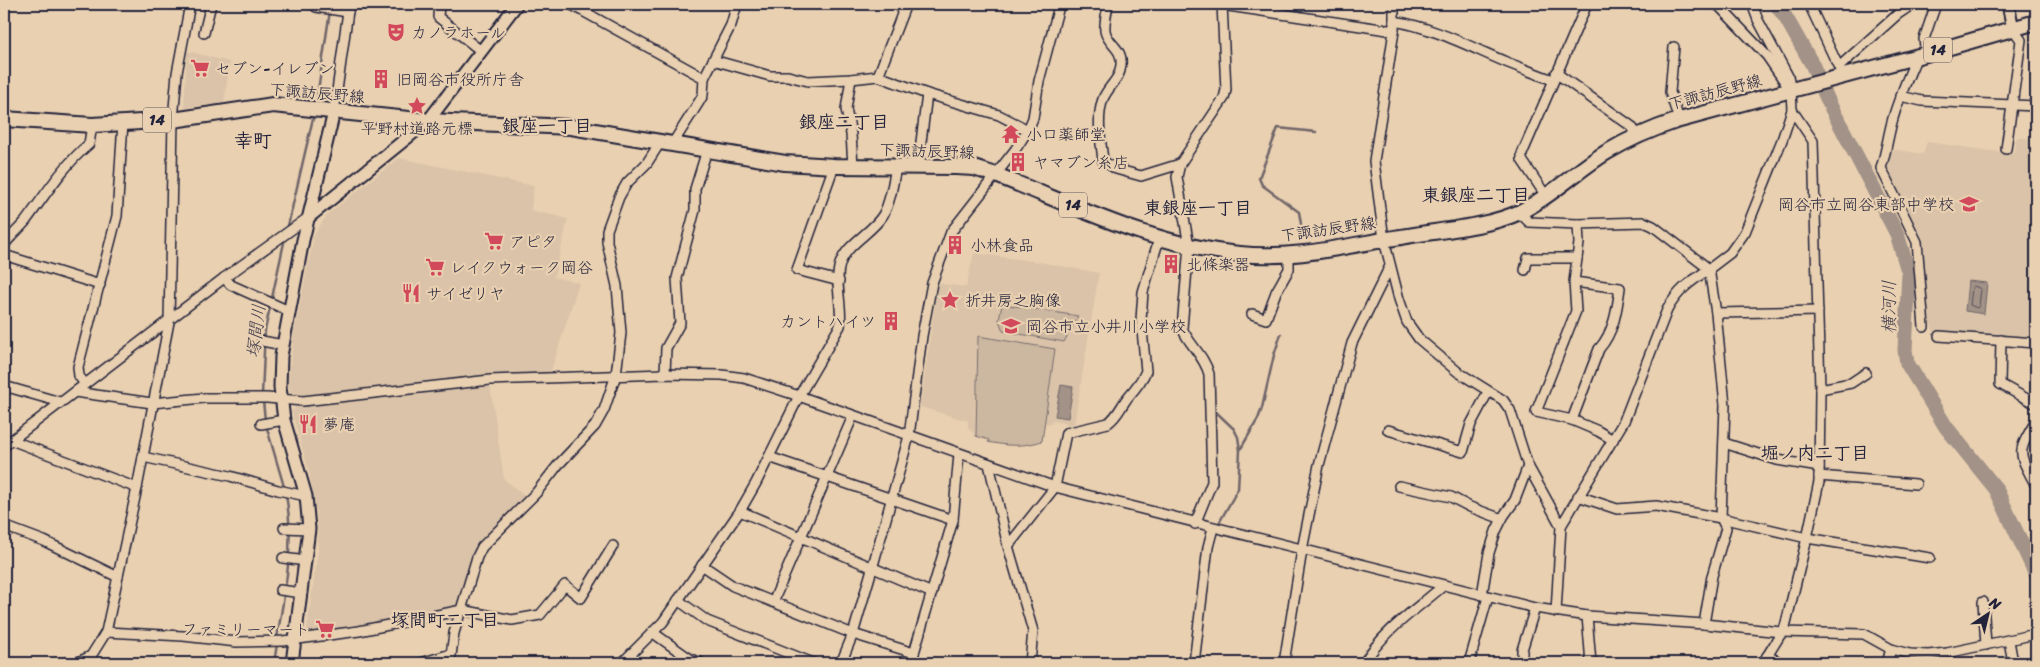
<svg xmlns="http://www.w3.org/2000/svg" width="2040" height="667" font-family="Sriracha,'Klee One',sans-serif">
	<rect width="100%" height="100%" fill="#e9d0b1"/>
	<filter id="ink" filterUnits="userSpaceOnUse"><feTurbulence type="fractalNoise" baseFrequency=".02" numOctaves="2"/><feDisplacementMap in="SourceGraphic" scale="10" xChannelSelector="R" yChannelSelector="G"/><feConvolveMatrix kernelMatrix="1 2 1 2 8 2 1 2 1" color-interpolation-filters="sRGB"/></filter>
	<g filter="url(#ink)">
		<!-- built -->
		<g fill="#dac3a8">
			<path d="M187,51L230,62L224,103L184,108Z"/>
			<path d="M2017,137L2036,140V339L1935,334L1929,321L1920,242L1885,167L1891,149L1923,154L1927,142L2013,154Z"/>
			<path d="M399,158L534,186L531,210L568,219L554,277L579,283L550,374L446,380L346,393L297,396L291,393L288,384L294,333L314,236L318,228L329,213Z"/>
			<path d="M974,253L1039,262L1099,273L1074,425L1052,421L1051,424L1045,423L1042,441L1030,445L1009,446L988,442L989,440L976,436L968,427V421L920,407L937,290L936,283L966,287Z"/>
			<path d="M490,384L504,479L527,498L475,552L471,558L468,569L470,570L460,606L420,615L306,635L318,551L317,515L309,472L292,412L296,407L394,394Z"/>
		</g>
		<!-- green -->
		<g fill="#ccb7a0" stroke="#776c6e">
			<path d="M1002,304L1078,316L1064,342L1003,331L999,320Z"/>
			<path d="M978,336L1055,349L1042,441C1023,447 1007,446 988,442L989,440L976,436Z"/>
		</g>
		<!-- water -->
		<g fill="#a29287" stroke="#6f6569">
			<path d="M1968,281L1987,283L1984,314L1965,311Z"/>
			<path d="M1061,385L1073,387L1068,418L1055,416Z"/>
		</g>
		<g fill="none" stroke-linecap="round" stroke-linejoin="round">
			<!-- shore -->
			<path stroke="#554f59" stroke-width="1" d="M1974,286L1981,289L1979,306L1977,308L1970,305L1972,288Z"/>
			<!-- stream -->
			<g stroke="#6f6569" stroke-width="2.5">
				<path d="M316,104L331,4"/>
				<path d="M1301,224L1299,212L1262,185L1259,178L1278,128L1316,132"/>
				<path d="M287,230L314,114"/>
				<path d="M262,395L265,330L285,238"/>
				<path d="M263,401L265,420"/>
				<path d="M1214,410L1234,429L1238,437L1240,450L1238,489L1219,523"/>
				<path d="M266,425L285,490"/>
				<path d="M1240,450L1258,419L1262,408L1274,355L1281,334"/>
				<path d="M277,638C285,591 295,543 286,495"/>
				<path d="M274,663L277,644"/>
			</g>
			<!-- river -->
			<path stroke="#a29287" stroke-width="15" d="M1776,4L1786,18L1812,64L1830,105L1897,234L1909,274L1905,350L1907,363L1946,427L1996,489L2036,574"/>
			<!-- minor casing -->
			<g stroke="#22223b" stroke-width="12">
				<g id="minor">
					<path d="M314,4L316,7L348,12"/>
					<path d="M439,4L438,17L481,51"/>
					<path d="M570,4L704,78"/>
					<path d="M1108,4C1107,12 1104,23 1105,31C1108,45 1123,48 1121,65C1120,80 1108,86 1103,99C1096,118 1101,141 1103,161L1116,169L1141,176L1180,164"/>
					<path d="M1394,4V31L1374,161L1384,240L1399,299L1407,322L1419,339L1458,372L1503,400L1510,410L1528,466L1561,526"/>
					<path d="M1717,4L1767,56L1789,88"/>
					<path d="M1809,4L1840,70"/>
					<path d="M1222,5L1394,31"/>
					<path d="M1394,21C1435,28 1468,46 1506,62C1521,68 1537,74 1553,80"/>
					<path d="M204,33L211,4"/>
					<path d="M1674,47L1670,92L1679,120"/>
					<path d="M1926,54L1924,39L1936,4"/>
					<path d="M1917,56C1908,78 1898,99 1892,122C1888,137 1886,152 1881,168L1917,242L1924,327"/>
					<path d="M713,60L770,76H788L808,81L851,79L878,76L927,94L999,115L1028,130"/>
					<path d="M1839,67L1898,14L1913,4"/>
					<path d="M1556,73L1631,126L1638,135"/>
					<path d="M878,76L906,4"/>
					<path d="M851,79L846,109L851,134L853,166"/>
					<path d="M1900,96L1922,101L2036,106"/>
					<path d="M334,112L349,4"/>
					<path d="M673,143L699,102L703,95L704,78L731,25L737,4"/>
					<path d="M2006,149L2021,40L2013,29"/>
					<path d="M834,166L797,270L839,281"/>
					<path d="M918,166L927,94"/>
					<path d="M1546,196L1522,160V154L1587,4"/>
					<path d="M1519,212L1529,222L1578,224L1644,222L1653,226L1709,269C1690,282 1678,290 1667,310L1624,421L1561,526L1556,612"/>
					<path d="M4,245C10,237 18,230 25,222C46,194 63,166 89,144L92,125"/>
					<path d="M4,255L100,285"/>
					<path d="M1525,270L1528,258H1577"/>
					<path d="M224,278L231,285L289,311"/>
					<path d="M1574,282L1620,288C1617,310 1614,332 1599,349L1572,420L1536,412L1576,311L1574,282L1579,243L1578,224"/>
					<path d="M1716,313L1818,311"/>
					<path d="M1252,314L1266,319L1276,292L1289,269V254"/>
					<path d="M1939,336L2036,343"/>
					<path d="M2001,340L2000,384L2036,404"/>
					<path d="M262,341L283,345"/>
					<path d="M665,374L666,348L680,323L677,278L695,210V189L707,150"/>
					<path d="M85,384L79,376L78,367L117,216L123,122"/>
					<path d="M4,386L60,402"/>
					<path d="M1820,389L1851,383L1866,373"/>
					<path d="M75,392L152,403L204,398H267L303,401L490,380L665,374L722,375L744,378L799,396L1055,487L1535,608L1587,616L1704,624L1781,632L1864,634L1891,649L1910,654L1928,655L1947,653L2036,634"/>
					<path d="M1572,420L1598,431L1613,440"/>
					<path d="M2036,421C2016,455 2018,451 2036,486"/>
					<path d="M261,424L284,420"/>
					<path d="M1388,430L1463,452L1471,424L1488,392"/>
					<path d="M11,440L137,488"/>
					<path d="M1724,443L1777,460L1819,467"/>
					<path d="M4,446L224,278L309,217"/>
					<path d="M143,457L230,476L278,490L306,496"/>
					<path d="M769,457L953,520"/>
					<path d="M989,464L1008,546L1033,631L1030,663"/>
					<path d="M1819,476L1916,484"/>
					<path d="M1399,486L1451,497L1470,507L1502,519"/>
					<path d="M1578,496L1617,509L1656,506L1721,518L1807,538L1930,558"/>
					<path d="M740,511L932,593"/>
					<path d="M1195,524L1212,482L1209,374C1204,355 1189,345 1182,328L1189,246L1177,177L1180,164L1224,98L1226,90L1222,4"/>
					<path d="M4,526L44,541L118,577"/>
					<path d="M284,528L309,529"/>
					<path d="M1008,546L1055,487L1066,433L1108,423C1118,416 1121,406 1128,397C1135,389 1142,381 1146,371L1141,320L1143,292L1159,239"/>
					<path d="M283,558L306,561"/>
					<path d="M702,565L733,586L853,634L914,653"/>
					<path d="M280,590L302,593"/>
					<path d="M1482,595L1489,553L1496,531L1503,517L1515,500L1528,466"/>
					<path d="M678,600L707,621L813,663"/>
					<path d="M773,602L853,416"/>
					<path d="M1983,602L1986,645"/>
					<path d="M1587,616L1591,663"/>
					<path d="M1704,624L1712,576L1726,528L1721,518L1725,405L1716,313L1709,269L1730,253L1745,232L1782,140L1792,110L1791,90L1788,76L1758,20L1752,4"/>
					<path d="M106,632L183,636L237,642L283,641L359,631L462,610L512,620L540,615L565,585L581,598L613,546"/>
					<path d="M652,632L690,659L701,663"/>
					<path d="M2009,641L2012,657L2011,663"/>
					<path d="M1767,656L1782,663"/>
					<path d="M58,663L78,662L91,656L106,632L137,488L169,322L173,120L177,73L190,4"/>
					<path d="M421,663L451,654"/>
					<path d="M450,663L454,633L477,557L482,547L536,493L558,465L595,426L604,410L616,375L621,333L617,286L607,242V230L619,197L627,183L647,163L661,141"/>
					<path d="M622,663L663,622L740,511L756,483L799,396L840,326C843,307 834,282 840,264C847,243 872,233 883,215C891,201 893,182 896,167"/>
					<path d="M841,663L853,634L872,569L909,436L922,336L932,283L951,232L1015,150L1028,130L1033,118L1039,81L1058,10L1057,4"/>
					<path d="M911,663L953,520L959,454"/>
					<path d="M1194,663L1208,547L1213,528"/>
					<path d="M1284,663L1302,550L1319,465L1352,343L1390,266"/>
					<path d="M1364,663C1383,631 1415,610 1443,586"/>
					<path d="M1469,663L1488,597"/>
					<path d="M1522,663V650L1535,608"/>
					<path d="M1763,663L1785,627L1807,538L1819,482L1820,389L1813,141L1792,110"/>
					<path d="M1887,663L1891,649"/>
				</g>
			</g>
			<!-- tertiary casing -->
			<g stroke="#22223b" stroke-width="15">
				<g id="tertiary">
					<path d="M2008,4L2013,29"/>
					<path d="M309,217L428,121L517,4"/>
					<path d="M292,663L309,529L306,496L284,420L280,387L281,356L303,240L334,112"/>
				</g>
			</g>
			<!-- primary casing -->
			<g stroke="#22223b" stroke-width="18">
				<path id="primary" d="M4,119L92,125L173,120L273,105L428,121L571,127L785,163L834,166L956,167L974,168L996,175C1075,206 1154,246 1240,254C1294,260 1349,245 1401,237C1439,230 1485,228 1520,212C1552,196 1577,170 1607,152C1629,139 1652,129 1676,121L1926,54L2036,22"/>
			</g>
			<!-- minor -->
			<use href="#minor" stroke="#e9d0b1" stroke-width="9"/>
			<!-- tertiary -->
			<use href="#tertiary" stroke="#e9d0b1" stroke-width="11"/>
			<!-- primary -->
			<use href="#primary" stroke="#e9d0b1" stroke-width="14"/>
		</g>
	</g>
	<!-- icons -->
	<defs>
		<g id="theatre-bare" transform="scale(1.5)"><path d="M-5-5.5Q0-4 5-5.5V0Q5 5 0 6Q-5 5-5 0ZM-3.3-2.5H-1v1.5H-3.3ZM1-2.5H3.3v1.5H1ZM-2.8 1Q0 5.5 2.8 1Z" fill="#d1495b" stroke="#e9d0b1" stroke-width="2.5" paint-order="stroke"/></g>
		<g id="supermarket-bare" transform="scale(1.5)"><path d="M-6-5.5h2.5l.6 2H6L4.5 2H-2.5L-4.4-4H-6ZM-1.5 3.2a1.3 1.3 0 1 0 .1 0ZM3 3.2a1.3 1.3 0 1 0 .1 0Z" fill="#d1495b" stroke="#e9d0b1" stroke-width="2.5" paint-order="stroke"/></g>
		<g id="building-bare" transform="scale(1.5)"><path d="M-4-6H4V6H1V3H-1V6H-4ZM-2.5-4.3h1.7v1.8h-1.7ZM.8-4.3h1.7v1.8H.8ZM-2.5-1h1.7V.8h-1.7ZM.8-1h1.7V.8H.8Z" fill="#d1495b" stroke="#e9d0b1" stroke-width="2.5" paint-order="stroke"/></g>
		<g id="sight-bare" transform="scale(1.5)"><path d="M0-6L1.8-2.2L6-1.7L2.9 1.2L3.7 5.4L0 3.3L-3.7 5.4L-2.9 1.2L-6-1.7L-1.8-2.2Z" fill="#d1495b" stroke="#e9d0b1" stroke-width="2.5" paint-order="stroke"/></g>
		<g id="temple-bare" transform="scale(1.5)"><path d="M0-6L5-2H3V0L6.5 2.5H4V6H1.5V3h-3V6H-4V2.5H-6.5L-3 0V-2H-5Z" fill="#d1495b" stroke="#e9d0b1" stroke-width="2.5" paint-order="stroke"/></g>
		<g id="school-bare" transform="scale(1.5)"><path d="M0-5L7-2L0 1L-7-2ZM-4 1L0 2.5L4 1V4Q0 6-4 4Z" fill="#d1495b" stroke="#e9d0b1" stroke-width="2.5" paint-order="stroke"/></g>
		<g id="restaurant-bare" transform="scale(1.5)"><path d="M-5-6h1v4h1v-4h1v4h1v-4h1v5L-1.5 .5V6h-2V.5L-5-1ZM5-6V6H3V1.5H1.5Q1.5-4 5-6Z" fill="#d1495b" stroke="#e9d0b1" stroke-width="2.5" paint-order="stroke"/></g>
	</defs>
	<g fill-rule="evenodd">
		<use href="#theatre-bare" x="396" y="32"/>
		<use href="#supermarket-bare" x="200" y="68"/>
		<use href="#building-bare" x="381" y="79"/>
		<use href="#sight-bare" x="417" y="106"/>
		<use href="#temple-bare" x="1011" y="134"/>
		<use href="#building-bare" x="1018" y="162"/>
		<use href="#school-bare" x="1969" y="204"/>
		<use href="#supermarket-bare" x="494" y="241"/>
		<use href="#building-bare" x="955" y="245"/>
		<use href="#building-bare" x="1171" y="264"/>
		<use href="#supermarket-bare" x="435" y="267"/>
		<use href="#restaurant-bare" x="411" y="293"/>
		<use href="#sight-bare" x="950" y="300"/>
		<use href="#building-bare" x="891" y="321"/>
		<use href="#school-bare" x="1011" y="326"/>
		<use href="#restaurant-bare" x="308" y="424"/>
		<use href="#supermarket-bare" x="325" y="629"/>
	</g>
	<g text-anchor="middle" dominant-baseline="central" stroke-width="4.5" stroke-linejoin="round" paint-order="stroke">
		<!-- shield labels -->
		<g fill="#e9d0b1" stroke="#5e565e" stroke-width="1">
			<rect x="1924" y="37.5" width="28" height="25" rx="4"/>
			<rect x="143" y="107.5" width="28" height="25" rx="4"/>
			<rect x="1059" y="192.5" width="28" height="25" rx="4"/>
		</g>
		<g font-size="15" font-weight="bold" fill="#22223b">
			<text x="1938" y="50">14</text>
			<text x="157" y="120">14</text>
			<text x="1073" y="205">14</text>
		</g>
		<!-- poi labels -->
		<g font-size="16" fill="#22223b" stroke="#e9d0b1" text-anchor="start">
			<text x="411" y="32">カノラホール</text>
			<text x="215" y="68">セブン-イレブン</text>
			<text x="396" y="79">旧岡谷市役所庁舎</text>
			<text x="417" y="128" text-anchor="middle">平野村道路元標</text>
			<text x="1026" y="134">小口薬師堂</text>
			<text x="1033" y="162">ヤマブン糸店</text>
			<text x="1954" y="204" text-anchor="end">岡谷市立岡谷東部中学校</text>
			<text x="509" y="241">アピタ</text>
			<text x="970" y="245">小林食品</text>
			<text x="1186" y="264">北條楽器</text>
			<text x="450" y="267">レイクウォーク岡谷</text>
			<text x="426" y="293">サイゼリヤ</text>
			<text x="965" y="300">折井房之胸像</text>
			<text x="876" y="321" text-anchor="end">カントハイツ</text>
			<text x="1026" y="326">岡谷市立小井川小学校</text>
			<text x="323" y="424">夢庵</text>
			<text x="310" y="629" text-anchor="end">ファミリーマート</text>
		</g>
		<!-- street labels -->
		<g font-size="16" fill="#22223b" stroke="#e9d0b1">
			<text transform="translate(1715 92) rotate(-15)">下諏訪辰野線</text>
			<text transform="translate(317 93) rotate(5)">下諏訪辰野線</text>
			<text transform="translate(927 151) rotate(2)">下諏訪辰野線</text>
			<text transform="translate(1328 229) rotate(-8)">下諏訪辰野線</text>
		</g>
		<!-- neighbourhood labels -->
		<g font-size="18" font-weight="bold" fill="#22223b" stroke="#e9d0b1">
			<text x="844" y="122">銀座二丁目</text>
			<text x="547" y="126">銀座一丁目</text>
			<text x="1476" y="195">東銀座二丁目</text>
			<text x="1198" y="208">東銀座一丁目</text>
			<text x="1815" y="453">堀ノ内二丁目</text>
			<text x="445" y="620">塚間町二丁目</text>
		</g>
		<!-- water labels -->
		<g font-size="18" font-style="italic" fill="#423e4e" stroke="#e9d0b1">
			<text transform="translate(1889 307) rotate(-90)">横河川</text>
			<text transform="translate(256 331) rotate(-83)">塚間川</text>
		</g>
		<!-- quarter labels -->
		<g font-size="19" font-weight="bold" fill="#22223b" stroke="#e9d0b1">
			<text x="253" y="140">幸町</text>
		</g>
	</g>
	<!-- margin -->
	<rect width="2040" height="667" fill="none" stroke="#e9d0b1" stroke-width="20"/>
	<rect x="10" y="10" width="2020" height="647" fill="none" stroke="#22223b" stroke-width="2" filter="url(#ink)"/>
	<!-- north arrow -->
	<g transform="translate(1988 614) rotate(35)" stroke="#e9d0b1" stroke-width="4" paint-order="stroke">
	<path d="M0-4L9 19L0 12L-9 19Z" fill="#22223b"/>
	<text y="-8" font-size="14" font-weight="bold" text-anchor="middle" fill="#22223b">N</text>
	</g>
</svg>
